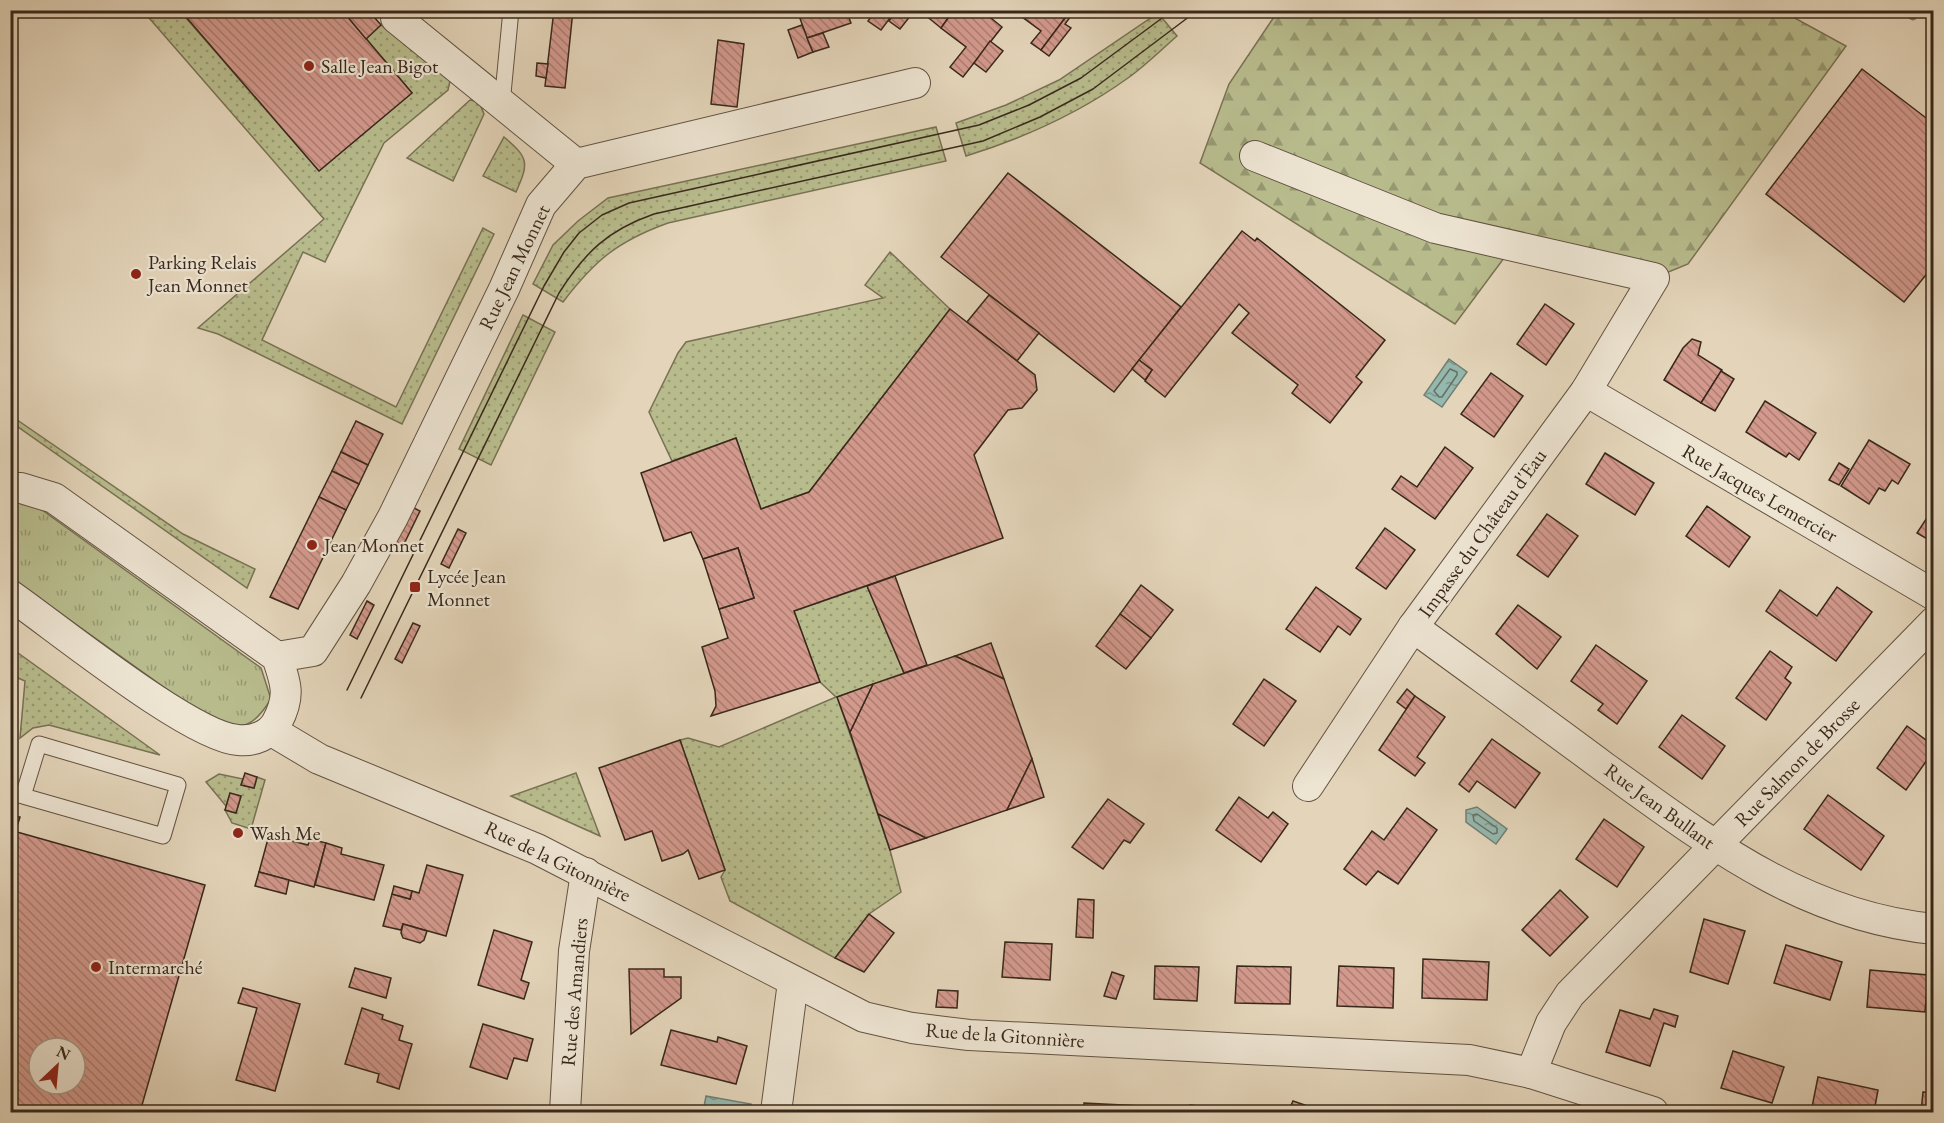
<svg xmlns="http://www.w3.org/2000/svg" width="1944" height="1123" font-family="'EB Garamond',serif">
	<defs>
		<pattern id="grass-dots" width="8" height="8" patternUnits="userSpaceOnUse" patternTransform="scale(1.5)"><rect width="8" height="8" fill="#b8bc8d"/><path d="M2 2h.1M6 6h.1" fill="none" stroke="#979972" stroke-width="1.8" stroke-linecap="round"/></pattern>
		<pattern id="forest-firs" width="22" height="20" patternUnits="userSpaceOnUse" patternTransform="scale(1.5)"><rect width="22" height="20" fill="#b8bc8d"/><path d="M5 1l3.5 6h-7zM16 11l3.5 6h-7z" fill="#979972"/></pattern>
		<pattern id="park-tufts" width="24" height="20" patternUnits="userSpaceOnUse" patternTransform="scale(1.5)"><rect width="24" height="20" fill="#b8bc8d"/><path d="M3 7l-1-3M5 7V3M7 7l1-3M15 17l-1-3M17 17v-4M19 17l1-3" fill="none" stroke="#979972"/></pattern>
		<pattern id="water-ripples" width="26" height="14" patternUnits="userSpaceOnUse" patternTransform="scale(1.5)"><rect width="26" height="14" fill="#95b9af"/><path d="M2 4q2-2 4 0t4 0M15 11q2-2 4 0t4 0" fill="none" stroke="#7b968e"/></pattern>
		<pattern id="building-back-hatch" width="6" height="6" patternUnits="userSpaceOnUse" patternTransform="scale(1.5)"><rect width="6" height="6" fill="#d3998d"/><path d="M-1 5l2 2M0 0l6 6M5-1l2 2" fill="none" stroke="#ac7d72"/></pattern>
	</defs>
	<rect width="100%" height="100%" fill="#e4d5ba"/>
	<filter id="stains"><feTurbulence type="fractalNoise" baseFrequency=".00333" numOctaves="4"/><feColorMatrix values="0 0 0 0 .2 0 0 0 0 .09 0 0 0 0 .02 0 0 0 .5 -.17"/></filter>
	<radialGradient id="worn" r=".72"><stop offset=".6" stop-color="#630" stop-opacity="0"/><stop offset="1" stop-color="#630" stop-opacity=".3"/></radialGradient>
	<!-- grass -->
	<g fill="url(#grass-dots)" stroke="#787254" stroke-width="1.5">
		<path d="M143,11H180L319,171L412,93L366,39L381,25L445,72L450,81L448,90L384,143L325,262L303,252L262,340L396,407L483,228L494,234L402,424L218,334L198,328L324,219Z"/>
		<path d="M1158,13L1177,36C1161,50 1145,66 1128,78C1078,114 1024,138 966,156L956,123L1006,105L1059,80Z"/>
		<path d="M470,100L479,102L484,114L453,181L407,158Z"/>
		<path d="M936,127L946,161L668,223C618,241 595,260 563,302L533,284L553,245L578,221L608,198Z"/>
		<path d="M504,137C529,158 529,163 516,192L483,176Z"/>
		<path d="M890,252L950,309L809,492L761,509L736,438L672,461L649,412L678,353L686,342L883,298L865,285Z"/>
		<path d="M523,315L555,332L491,465L459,449Z"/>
		<path d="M10,415L183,534L255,569L247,588L11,422Z"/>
		<path d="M867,586L904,673L837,697L890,850L901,892L869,914L835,958L730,901L721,877L725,870L680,740L688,738L719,747L836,697L820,682L794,611Z"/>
		<path d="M10,648H11L160,755L49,725L33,728L20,738L25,681L11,675Z"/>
		<path d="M576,773L600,836L511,796Z"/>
		<path d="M219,774L243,779L241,785L254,788L257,777L265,780L251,829L232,823L225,810L236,813L241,796L230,794L226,806L206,782Z"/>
	</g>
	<!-- forest -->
	<path fill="url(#forest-firs)" stroke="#787254" stroke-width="1.5" d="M1278,11H1782L1846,46L1688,264L1654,278L1504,258L1455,324L1200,163L1229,84Z"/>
	<!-- park -->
	<path fill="url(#park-tufts)" stroke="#787254" stroke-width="1.5" d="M11,497L42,510L261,668L271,699C253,728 243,731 210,720L11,578Z"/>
	<!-- water -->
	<g fill="url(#water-ripples)" stroke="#707f74" stroke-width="1.5">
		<path d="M1449,359L1467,372L1442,407L1424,395Z"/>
		<path d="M1477,807L1507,829L1496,844L1466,822V810Z"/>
		<path d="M706,1096L751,1104L750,1112H703Z"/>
	</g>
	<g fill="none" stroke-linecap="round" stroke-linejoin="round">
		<!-- shore -->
		<g stroke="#667065" stroke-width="1.5">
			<path d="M1450,369L1457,372V375L1442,397H1439L1434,391Z"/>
			<path d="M1473,815L1477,814L1497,828V833L1493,834L1474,821Z"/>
		</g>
		<!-- stream -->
		<path stroke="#707f74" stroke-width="9" d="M1903,10L1913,16"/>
	</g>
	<!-- building -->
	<g fill="url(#building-back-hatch)" stroke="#38281b" stroke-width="1.5" fill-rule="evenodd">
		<path d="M180,10H342L412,93L319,171Z"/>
		<path d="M342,10H368L381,25L366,39Z"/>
		<path d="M554,10H573L565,88L545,86Z"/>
		<path d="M797,10H846L851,23L807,38Z"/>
		<path d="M876,10H896L881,30L868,21Z"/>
		<path d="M896,10H915L900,29L889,21Z"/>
		<path d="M919,10H954L941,28Z"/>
		<path d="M954,10H981L1002,27L963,77L950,67L966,47L941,28Z"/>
		<path d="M1071,10L1041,50L1031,43L1041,31L1014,11Z"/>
		<path d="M1071,10L1074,12L1065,24L1071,28L1049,56L1041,50Z"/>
		<path d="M802,25L813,52L798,58L788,30Z"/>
		<path d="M823,33L829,47L813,52L807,38Z"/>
		<path d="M718,40L744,44L737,107L711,104Z"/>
		<path d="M990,41L1003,51L986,72L974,63Z"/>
		<path d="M537,63L548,64L546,78L536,76Z"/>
		<path d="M1862,69L1934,124V265L1904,302L1766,194Z"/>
		<path d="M1008,173L1181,307L1114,392L941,257Z"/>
		<path d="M1242,231L1255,241L1257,238L1385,340L1356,377L1362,382L1330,423L1292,393L1298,385L1232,333L1249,313L1239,304L1165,397L1145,381L1152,370L1139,360Z"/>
		<path d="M989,295L1039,333L1017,361L967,322Z"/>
		<path d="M1545,304L1574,324L1546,365L1517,344Z"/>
		<path d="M950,309L1035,375L1037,390L1022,408L1008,410L974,455L1003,538L794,611L820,682L711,716L716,706L715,691L702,647L728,638L719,609L754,598L738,548L703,559L691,532L664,541L641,473L736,438L761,509L809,492Z"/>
		<path d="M1692,339L1701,342L1698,355L1722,370L1701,403L1664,380L1683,348Z"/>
		<path d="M1139,360L1152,370L1145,380L1132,369Z"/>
		<path d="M1721,371L1734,379L1715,411L1701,403Z"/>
		<path d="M1491,373L1523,396L1494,437L1461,414Z"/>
		<path d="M1765,401L1816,433L1799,460L1789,453L1786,457L1746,432Z"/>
		<path d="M356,421L383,434L368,465L341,452Z"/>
		<path d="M1869,440L1910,464L1898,484L1892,480L1885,491L1879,488L1869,504L1841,486Z"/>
		<path d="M1445,447L1473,468L1435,519L1392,489L1401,476L1417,487Z"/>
		<path d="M341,452L368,465L359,484L332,471Z"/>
		<path d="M1605,453L1654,483L1635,515L1586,484Z"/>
		<path d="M1839,463L1849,469L1839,485L1829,480Z"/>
		<path d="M332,471L359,484L346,510L319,497Z"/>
		<path d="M319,497L346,510L298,609L270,597Z"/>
		<path d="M1707,506L1750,537L1729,567L1686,536Z"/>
		<path d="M412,507L420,511L403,546L395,542Z"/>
		<path d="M1934,507V543L1917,533Z"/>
		<path d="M1547,514L1578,536L1548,577L1517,555Z"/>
		<path d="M1385,528L1415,550L1386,589L1356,568Z"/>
		<path d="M458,529L466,533L449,568L441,564Z"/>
		<path d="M738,548L754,598L719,609L703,559Z"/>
		<path d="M895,576L927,665L904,673L867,586Z"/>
		<path d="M1141,585L1173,610L1151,638L1120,614Z"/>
		<path d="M1316,587L1361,619L1350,635L1338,626L1320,652L1286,629Z"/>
		<path d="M1837,587L1872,612L1836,661L1766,611L1780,590L1817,616Z"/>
		<path d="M367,601L374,605L357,639L350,635Z"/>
		<path d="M1518,605L1561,637L1537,669L1496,634Z"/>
		<path d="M1120,614L1151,638L1126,669L1096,646Z"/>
		<path d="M413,623L420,626L402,663L395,659Z"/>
		<path d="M991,643L1004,679L955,656Z"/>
		<path d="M1596,645L1647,681L1617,724L1598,710L1603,704L1571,681Z"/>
		<path d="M1770,651L1792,667L1785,678L1791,683L1766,720L1736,698Z"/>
		<path d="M955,656L1004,679L1032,759L1007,810L926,838L878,814L850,732L873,684Z"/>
		<path d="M1264,679L1296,701L1264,746L1233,724Z"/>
		<path d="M873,684L850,732L837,697Z"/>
		<path d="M1407,689L1415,696L1406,709L1397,702Z"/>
		<path d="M1415,696L1445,717L1417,757L1425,763L1415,776L1379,750Z"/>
		<path d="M1682,715L1725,746L1702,779L1659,747Z"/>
		<path d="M1907,726L1934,746V750L1906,790L1877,768Z"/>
		<path d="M1492,739L1540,773L1515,808L1477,781L1469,792L1459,784Z"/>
		<path d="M680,740L725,870L699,879L688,850L683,854L662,861L652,831L625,840L599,768Z"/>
		<path d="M1032,759L1044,797L1007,810Z"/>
		<path d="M245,773L257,777L254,788L241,785Z"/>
		<path d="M230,793L241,796L236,813L225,810Z"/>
		<path d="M1828,795L1884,836L1861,870L1804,829Z"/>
		<path d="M1239,797L1268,818L1273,812L1288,824L1261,862L1216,830Z"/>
		<path d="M1108,799L1144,824L1130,843L1124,840L1103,869L1072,847Z"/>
		<path d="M1407,808L1437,830L1398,884L1378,871L1366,885L1344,869L1372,831L1384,840Z"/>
		<path d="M878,814L926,838L890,850Z"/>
		<path d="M10,815L20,817L16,830L10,829Z"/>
		<path d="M1604,819L1644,847L1617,887L1576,859Z"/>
		<path d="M10,830L205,885L140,1112H10ZM39,1048H75V1084H39Z"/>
		<path d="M269,835L308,845L310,839L326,843L314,887L259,872Z"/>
		<path d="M326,843L342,848L341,854L384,865L374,900L315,885Z"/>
		<path d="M427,865L463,875L446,936L403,924L401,930L383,926L392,894L410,899L412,891L419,893Z"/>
		<path d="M259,872L289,880L286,894L255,886Z"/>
		<path d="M394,886L412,891L410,899L392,894Z"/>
		<path d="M1560,890L1588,917L1550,956L1522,930Z"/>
		<path d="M1078,899L1094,900L1093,938L1076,937Z"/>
		<path d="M869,914L894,933L864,972L835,958Z"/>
		<path d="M1704,919L1745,931L1728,984L1690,972Z"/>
		<path d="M403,924L427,931L424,940L420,943L403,938L401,933Z"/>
		<path d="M494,930L532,942L521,980L529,983L524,999L478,985Z"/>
		<path d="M1005,942L1052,944L1050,980L1002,977Z"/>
		<path d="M1786,945L1842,962L1830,1000L1774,983Z"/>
		<path d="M1423,959L1489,962L1487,1000L1422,998Z"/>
		<path d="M1155,966L1199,967L1197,1001L1154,999Z"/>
		<path d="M1237,966L1291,967L1290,1004L1235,1003Z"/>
		<path d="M1339,966L1394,968L1393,1008L1337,1006Z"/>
		<path d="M355,968L391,978L386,998L349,987Z"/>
		<path d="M629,969H664V977H681V998L631,1034Z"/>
		<path d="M1870,970L1928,975L1925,1012L1867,1007Z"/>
		<path d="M1112,972L1124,976L1116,999L1104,996Z"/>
		<path d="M243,988L300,1004L275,1091L236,1080L257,1008L238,1003Z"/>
		<path d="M938,990L958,991L957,1008L936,1007Z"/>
		<path d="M362,1008L383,1015L382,1019L403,1026L399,1040L412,1044L399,1089L377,1082L379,1074L345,1064Z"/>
		<path d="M1654,1009L1678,1016L1675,1027L1664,1023L1650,1066L1606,1052L1620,1010L1650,1019Z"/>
		<path d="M483,1024L533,1039L527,1061L514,1058L507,1079L470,1067Z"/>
		<path d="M671,1030L717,1042L718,1037L747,1046L736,1084L661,1065Z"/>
		<path d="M1733,1051L1784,1067L1772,1103L1721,1088Z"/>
		<path d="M1818,1077L1878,1090L1874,1112H1811Z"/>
		<path d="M1923,1092L1934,1093V1112H1921Z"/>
		<path d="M1293,1101L1325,1112H1288Z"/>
		<path d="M1084,1103L1142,1106V1112H1084Z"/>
		<path d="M1190,1105L1244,1111L1189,1112Z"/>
	</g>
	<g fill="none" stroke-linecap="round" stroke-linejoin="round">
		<!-- service casing -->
		<g stroke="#635343" stroke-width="17">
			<g id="service">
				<path d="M502,104L511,10"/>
				<path d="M10,793L23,796L163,836L178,785L39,744L23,796"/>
			</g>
		</g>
		<!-- minor casing -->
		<g stroke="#635343" stroke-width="32">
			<g id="minor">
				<path d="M396,18L576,164"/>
				<path d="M1255,156L1435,228L1654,278L1586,391L1413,627L1308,786"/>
				<path d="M1586,391L1934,595"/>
				<path d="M10,488H21L54,498L277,657C286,683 291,696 277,722C270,735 253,742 238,740C191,737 55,626 10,595"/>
				<path d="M1413,627C1477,674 1541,720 1604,767C1707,841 1802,916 1934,929"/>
				<path d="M277,657L313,651L356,584L393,517L504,289L541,205L576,164L915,83"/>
				<path d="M272,731L319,759L537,849L864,1017L912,1028L969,1035L1469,1060L1531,1073L1653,1112"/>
				<path d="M1531,1073L1551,1023L1570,994L1934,622"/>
				<path d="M565,1112L574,951L586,873"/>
				<path d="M776,1112L793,982"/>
			</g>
		</g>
		<!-- service -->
		<use href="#service" stroke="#ede4d2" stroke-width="15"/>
		<!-- minor -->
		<use href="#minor" stroke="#ede4d2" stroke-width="30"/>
		<!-- tram -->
		<g stroke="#38281b" stroke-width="1.5">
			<path d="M347,690L544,286L564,252L579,233L602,215L629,203L979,125L1029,105L1081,78L1173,10"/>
			<path d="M361,698L559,293C585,252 608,230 654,214L983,141L1040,117L1093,89L1198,10"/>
		</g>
	</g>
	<!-- markers -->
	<g fill="#8f2418" stroke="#ede4d2" stroke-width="2">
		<circle cx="309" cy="66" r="6"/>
		<circle cx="136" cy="274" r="6"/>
		<circle cx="312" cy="545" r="6"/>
		<rect x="409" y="581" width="12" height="12" rx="3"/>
		<circle cx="238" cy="833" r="6"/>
		<circle cx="96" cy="967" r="6"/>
	</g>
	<g text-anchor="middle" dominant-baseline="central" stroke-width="4.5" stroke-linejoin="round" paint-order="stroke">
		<!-- poi labels -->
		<g font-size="20" fill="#38281b" stroke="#ede4d2" text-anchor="start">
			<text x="321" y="66">Salle Jean Bigot</text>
			<text x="148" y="262">Parking Relais<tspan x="148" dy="23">Jean Monnet</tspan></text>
			<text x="324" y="545">Jean Monnet</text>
			<text x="427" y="576">Lycée Jean<tspan x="427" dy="23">Monnet</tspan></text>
			<text x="250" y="833">Wash Me</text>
			<text x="108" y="967">Intermarché</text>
		</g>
		<!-- street labels -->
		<g font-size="20" fill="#38281b" stroke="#ede4d2">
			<text transform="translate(514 267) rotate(-64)">Rue Jean Monnet</text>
			<text transform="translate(1760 493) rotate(30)">Rue Jacques Lemercier</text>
			<text transform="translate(1482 533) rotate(-54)">Impasse du Château d'Eau</text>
			<text transform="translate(1797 762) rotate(-46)">Rue Salmon de Brosse</text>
			<text transform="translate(1660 806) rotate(36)">Rue Jean Bullant</text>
			<text transform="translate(558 861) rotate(26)">Rue de la Gitonnière</text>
			<text transform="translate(574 992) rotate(-85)">Rue des Amandiers</text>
			<text transform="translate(1005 1035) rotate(4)">Rue de la Gitonnière</text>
		</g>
	</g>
	<!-- margin -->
	<rect width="1944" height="1123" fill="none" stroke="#e4d5ba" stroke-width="36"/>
	<rect x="12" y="12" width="1920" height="1099" fill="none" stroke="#38281b" stroke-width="3"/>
	<rect x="18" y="18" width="1908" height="1087" fill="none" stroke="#38281b" stroke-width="1.5"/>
	<!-- north arrow -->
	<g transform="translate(57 1066) rotate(26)"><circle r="28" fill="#ede4d2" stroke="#a59989" stroke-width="1.5"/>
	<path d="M0-4.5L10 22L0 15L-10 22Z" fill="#8f2418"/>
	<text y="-9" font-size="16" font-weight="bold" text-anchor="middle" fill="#38281b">N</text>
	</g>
	<rect width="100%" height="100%" filter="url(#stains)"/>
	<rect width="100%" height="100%" fill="url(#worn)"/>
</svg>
